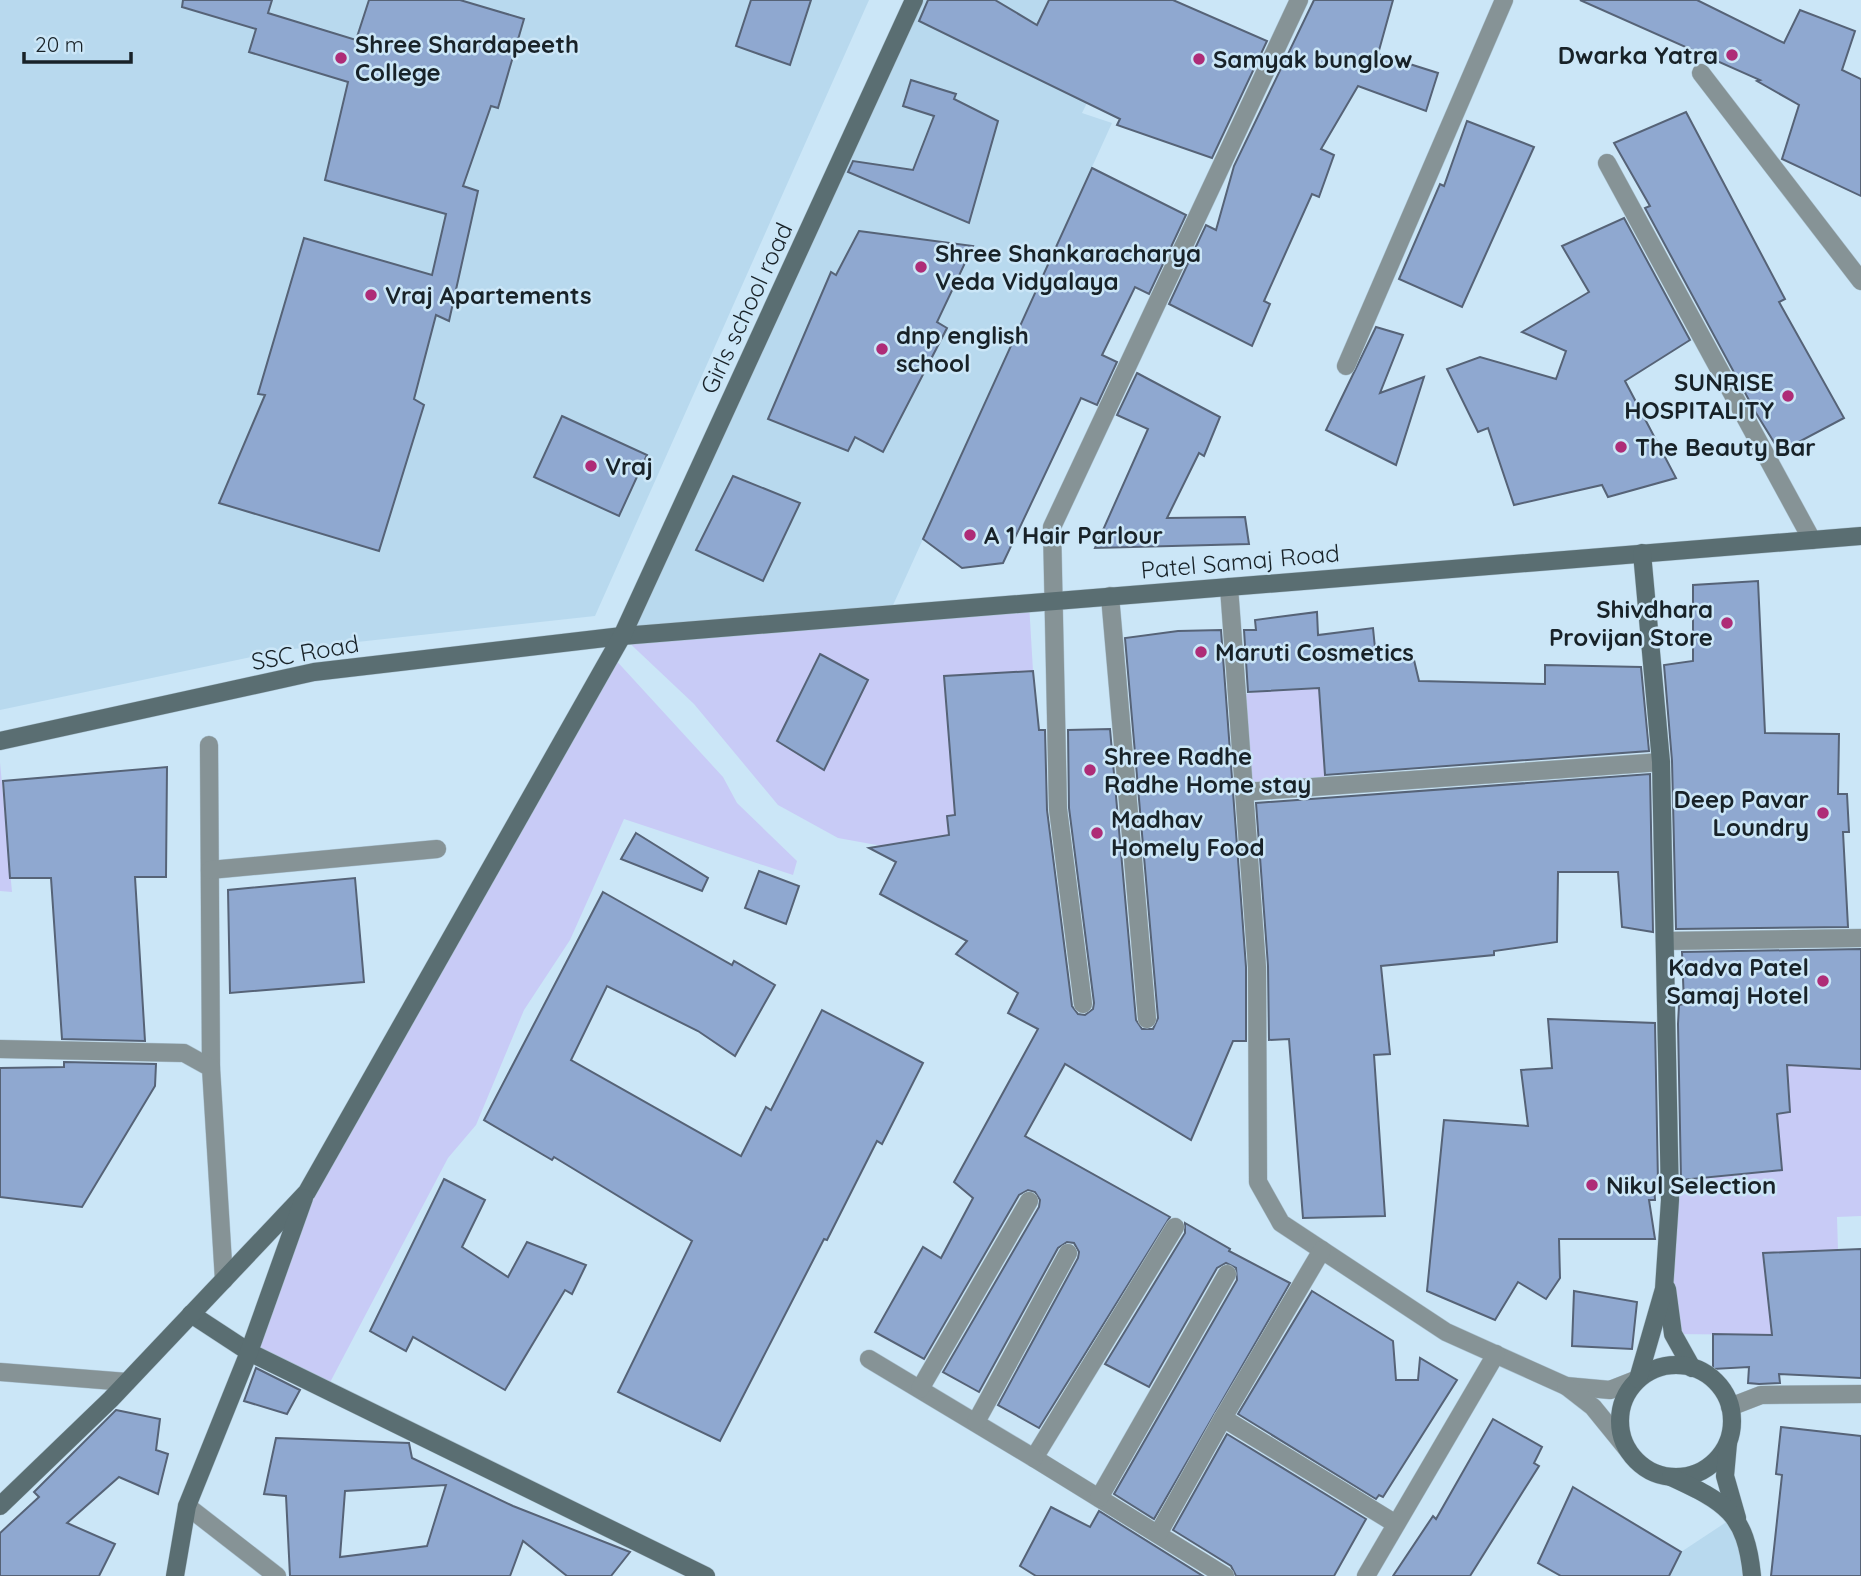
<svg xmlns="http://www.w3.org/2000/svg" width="1861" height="1576" font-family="Quicksand,sans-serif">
	<rect width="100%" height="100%" fill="#cbe6f7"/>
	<!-- built -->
	<g fill="#b8d9ee">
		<path d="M0,0H869L595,616L284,650L0,710Z"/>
		<path d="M914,0H1138L1082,113L1112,123L889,614L622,636Z"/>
		<path d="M1734,1517L1751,1576H1669L1681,1552Z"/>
	</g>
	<!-- green -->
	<g fill="#c8cbf6">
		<path d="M1029,603L1033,671L944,676L951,763L1042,759L1043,809L948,816L949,835L882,846L838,838L778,805L694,704L622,636Z"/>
		<path d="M612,656L723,777L737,803L797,861L793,875L624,819L570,940L524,1010L476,1125L448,1158L326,1390L249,1352L307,1192Z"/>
		<path d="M1319,688L1326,786L1244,792L1237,696L1261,691Z"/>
		<path d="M0,762L12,892L0,891Z"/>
		<path d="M1787,1065L1861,1069V1216L1837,1217L1838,1250L1763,1253L1772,1335L1673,1334L1670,1181L1781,1170L1777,1114L1790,1112Z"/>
	</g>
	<!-- building -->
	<g fill="#8fa8d0" stroke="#566377" stroke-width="2" fill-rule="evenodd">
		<path d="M183,0H272L268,13L356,40L369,0H460L524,19L498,108L491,106L463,186L478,191L449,321L436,315L414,399L424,405L379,551L219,503L265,395L258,394L304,238L432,275L446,214L325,180L348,82L249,52L256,29L182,7Z"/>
		<path d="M751,0H811L790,65L736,46Z"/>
		<path d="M928,0H995L1037,25L1049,0H1173L1267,41L1212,158L1117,125L1120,119L919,21Z"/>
		<path d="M1314,0H1393L1378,54L1438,73L1426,111L1358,86L1321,149L1334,155L1319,197L1312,194L1264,301L1270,304L1252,346L1169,304L1206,225L1216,230L1234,166Z"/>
		<path d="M1580,0H1697L1784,43L1800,10L1855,31L1842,70L1861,79V196L1782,159L1799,105L1757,81L1760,80Z"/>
		<path d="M911,80L956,94L954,99L998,121L969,223L848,172L853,161L913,170L934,116L903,106Z"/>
		<path d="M1686,112L1785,299L1779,302L1844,418L1780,452L1756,413L1645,208L1650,206L1614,143Z"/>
		<path d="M1467,121L1534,147L1462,307L1399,279L1440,184L1444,186Z"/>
		<path d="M1092,168L1186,215L1149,294L1135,287L1102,355L1117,362L1097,405L1081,398L1003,563L962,568L923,539Z"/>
		<path d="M1624,218L1690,340L1625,381L1676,478L1608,497L1602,485L1514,505L1488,428L1478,432L1447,369L1480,357L1556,379L1566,351L1522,332L1589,292L1562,246Z"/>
		<path d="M859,231L973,246L937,322L947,328L883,452L855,437L848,451L768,419L831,272L836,275Z"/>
		<path d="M1376,327L1403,335L1380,393L1424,377L1396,465L1326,430Z"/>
		<path d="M1137,373L1220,417L1204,456L1199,453L1167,518L1245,517L1249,544L1095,548L1148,429L1117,415Z"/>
		<path d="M562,416L647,455L619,516L534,477Z"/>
		<path d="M733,476L800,503L763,581L696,550Z"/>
		<path d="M1758,581L1765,733L1839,734L1838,794H1847L1849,832H1843L1848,927L1676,929L1672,761L1664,665L1693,661V585Z"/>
		<path d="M1317,612L1318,635L1373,628L1376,658L1414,660L1419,681L1545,684V665L1641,667L1649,751L1325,775L1319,688L1248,692L1244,630H1256L1255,620Z"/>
		<path d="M1221,630L1246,967V1041H1233L1191,1140L1065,1064L1025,1136L1170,1217L1039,1428L998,1405L1078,1258L1079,1252L1074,1243L1067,1242L1058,1248L979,1392L943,1372L1039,1207L1040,1200L1035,1192L1028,1190L1019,1195L924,1359L875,1332L923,1247L941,1258L973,1198L954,1182L1038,1029L1008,1013L1018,993L956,954L967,941L880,894L896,862L869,848L949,835L947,816L955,815L944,676L1033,671L1039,730H1045L1047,810L1072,1006L1078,1014L1085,1015L1093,1009L1094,1003L1069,808L1068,730L1110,729L1136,1020L1142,1029H1153L1158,1018L1125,638L1178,631Z"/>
		<path d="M820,654L868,680L824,770L777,741Z"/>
		<path d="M167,767L166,877H135L145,1041L62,1039L51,878H10L3,781Z"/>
		<path d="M1650,774L1653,932L1622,927L1618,872H1558L1557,942L1494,951V955L1381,966L1390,1054L1374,1055L1385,1216L1303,1218L1289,1039L1269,1040L1268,966L1256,803Z"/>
		<path d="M636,833L708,878L702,891L621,859Z"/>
		<path d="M759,871L799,886L786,924L745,908Z"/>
		<path d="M355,878L364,982L230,993L228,890Z"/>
		<path d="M603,892L732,965L734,961L775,985L735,1056L698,1031L607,986L571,1060L741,1156L766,1107L771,1110L822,1010L923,1063L882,1144L877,1141L827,1240L824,1239L720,1441L618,1392L692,1241L554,1157L552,1160L484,1120Z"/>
		<path d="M1861,949V1069L1787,1065L1790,1112L1777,1114L1782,1170L1681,1180L1678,1024L1679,1005L1684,1004L1682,952Z"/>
		<path d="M1548,1019L1655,1023L1658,1183H1654L1655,1200H1649L1655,1239H1559L1560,1278L1546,1299L1518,1282L1495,1320L1427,1291L1444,1120L1528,1126L1521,1070L1552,1068Z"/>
		<path d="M64,1062L156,1064L155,1086L82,1207L0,1197V1068L64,1067Z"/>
		<path d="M444,1179L485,1200L462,1247L508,1277L527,1242L586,1265L572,1294L565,1290L505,1390L413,1337L406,1351L370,1331Z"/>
		<path d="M1185,1223L1230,1249L1229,1251L1290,1283L1154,1519L1114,1494L1237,1280L1236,1268L1226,1263L1217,1268L1149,1387L1105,1364L1185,1233Z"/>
		<path d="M1861,1249V1378L1779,1374L1780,1383L1759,1384L1748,1383L1749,1367L1713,1369V1334L1772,1335L1763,1253Z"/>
		<path d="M1312,1291L1393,1341L1396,1380H1418L1420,1358L1457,1380L1383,1497L1379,1495L1376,1499L1238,1414Z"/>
		<path d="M1574,1291L1637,1302L1632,1349L1572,1346Z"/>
		<path d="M256,1368L300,1390L287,1414L244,1401Z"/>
		<path d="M116,1410L160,1419L156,1450L168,1454L158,1494L119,1477L67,1523L115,1544L99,1576H0V1533L39,1497L34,1492Z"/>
		<path d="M1493,1419L1542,1447L1534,1463L1539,1466L1470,1576H1393L1433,1516L1436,1519Z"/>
		<path d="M1781,1427L1861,1436V1576H1771L1782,1475L1776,1474Z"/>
		<path d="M1227,1434L1366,1519L1334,1576H1236L1231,1566L1173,1530Z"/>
		<path d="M276,1438L409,1443L412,1458L513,1506L630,1552L611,1576H567L523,1541L510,1576H290L286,1496L264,1494ZM446,1485L427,1546L340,1557L345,1491Z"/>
		<path d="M1573,1487L1681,1552L1669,1576H1561L1538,1563Z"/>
		<path d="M1051,1507L1090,1527L1099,1511L1203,1576H1036L1020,1566Z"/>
	</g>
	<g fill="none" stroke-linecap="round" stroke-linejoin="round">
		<!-- street casing -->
		<g stroke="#abc3d2" stroke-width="19">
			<g id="street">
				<path d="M1701,73L1861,281"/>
				<path d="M1607,163L1812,540"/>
				<path d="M1346,366L1504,0"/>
				<path d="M1229,587L1257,967L1258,1182L1281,1223L1446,1332L1566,1386L1610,1390L1638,1379"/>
				<path d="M1110,596L1147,1019"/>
				<path d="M209,745L211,1068"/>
				<path d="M1244,792L1661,762"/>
				<path d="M210,870L437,849"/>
				<path d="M1665,941L1861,938"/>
				<path d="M1083,1004L1058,809L1052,527L1299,0"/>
				<path d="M0,1049L184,1053L211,1068L224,1280"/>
				<path d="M1175,1227L1034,1458L1225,1576"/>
				<path d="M869,1359L1034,1458"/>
				<path d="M0,1372L127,1382"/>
				<path d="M1566,1386L1593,1407L1628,1450"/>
				<path d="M920,1389L1029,1201"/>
				<path d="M1730,1407L1761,1395L1861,1394"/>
				<path d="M1223,1418L1322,1250"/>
				<path d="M976,1422L1068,1253"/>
				<path d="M1099,1498L1227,1274"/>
				<path d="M187,1506L277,1576"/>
				<path d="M1158,1534L1223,1418L1396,1524"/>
				<path d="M1366,1576L1496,1354"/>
			</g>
		</g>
		<!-- secondary casing -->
		<g stroke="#abc3d2" stroke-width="19">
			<g id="secondary">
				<path d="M0,741L314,672L622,636L1861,536"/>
				<path d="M1667,1289L1673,1334L1692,1368"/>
				<path d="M191,1314L249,1352L706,1576"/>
				<circle cx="1676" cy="1421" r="56"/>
				<path d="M1638,1379L1664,1289L1670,1200L1661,762L1642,553"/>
				<path d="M1728,1443L1725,1476L1737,1518"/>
				<path d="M1671,1477C1725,1502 1746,1513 1752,1576"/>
				<path d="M0,1506L111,1399L307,1192L622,636L914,0"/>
				<path d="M175,1576L187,1506L249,1352L304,1198"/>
			</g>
		</g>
		<!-- street -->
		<use href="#street" stroke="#869396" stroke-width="18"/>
		<!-- secondary -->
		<use href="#secondary" stroke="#5a6e72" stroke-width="18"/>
	</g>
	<!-- markers -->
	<g fill="#ae2c77" stroke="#cbe6f7" stroke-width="2.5">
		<circle cx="1732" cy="55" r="7"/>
		<circle cx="341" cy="58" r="7"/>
		<circle cx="1199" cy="59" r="7"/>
		<circle cx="921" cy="267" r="7"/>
		<circle cx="371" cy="295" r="7"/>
		<circle cx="882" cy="349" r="7"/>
		<circle cx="1788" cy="396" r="7"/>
		<circle cx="1621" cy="447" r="7"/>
		<circle cx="591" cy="466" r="7"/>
		<circle cx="970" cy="535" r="7"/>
		<circle cx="1727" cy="623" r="7"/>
		<circle cx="1201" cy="652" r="7"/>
		<circle cx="1090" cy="770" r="7"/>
		<circle cx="1823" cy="813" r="7"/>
		<circle cx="1097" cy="833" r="7"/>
		<circle cx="1823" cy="981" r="7"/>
		<circle cx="1592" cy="1185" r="7"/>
	</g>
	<g text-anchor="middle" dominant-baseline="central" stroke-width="5" stroke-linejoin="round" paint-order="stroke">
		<!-- poi labels -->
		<g font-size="24" font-weight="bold" fill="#182228" stroke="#cbe6f7" text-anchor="start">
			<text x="355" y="44">Shree Shardapeeth<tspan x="355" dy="28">College</tspan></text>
			<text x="1718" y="55" text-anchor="end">Dwarka Yatra</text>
			<text x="1213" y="59">Samyak bunglow</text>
			<text x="935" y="253">Shree Shankaracharya<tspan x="935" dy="28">Veda Vidyalaya</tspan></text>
			<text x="385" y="295">Vraj Apartements</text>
			<text x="896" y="335">dnp english<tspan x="896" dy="28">school</tspan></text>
			<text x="1774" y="382" text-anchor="end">SUNRISE<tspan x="1774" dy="28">HOSPITALITY</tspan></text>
			<text x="1635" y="447">The Beauty Bar</text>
			<text x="605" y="466">Vraj</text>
			<text x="984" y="535">A 1 Hair Parlour</text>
			<text x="1713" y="609" text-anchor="end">Shivdhara<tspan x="1713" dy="28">Provijan Store</tspan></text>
			<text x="1215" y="652">Maruti Cosmetics</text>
			<text x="1104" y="756">Shree Radhe<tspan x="1104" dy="28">Radhe Home stay</tspan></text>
			<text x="1809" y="799" text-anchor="end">Deep Pavar<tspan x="1809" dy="28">Loundry</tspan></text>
			<text x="1111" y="819">Madhav<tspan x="1111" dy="28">Homely Food</tspan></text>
			<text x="1809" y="967" text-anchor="end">Kadva Patel<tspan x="1809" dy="28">Samaj Hotel</tspan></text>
			<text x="1606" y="1185">Nikul Selection</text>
		</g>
		<!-- street labels -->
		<g font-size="24" fill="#182228" stroke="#cbe6f7">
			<text transform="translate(746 308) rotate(-65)">Girls school road</text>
			<text transform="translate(1240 561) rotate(-5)">Patel Samaj Road</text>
			<text transform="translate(305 652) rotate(-10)">SSC Road</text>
		</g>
	</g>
	<!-- scale -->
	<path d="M24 52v10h107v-10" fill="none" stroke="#182228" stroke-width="3.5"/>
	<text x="35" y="52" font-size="21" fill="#182228" stroke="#cbe6f7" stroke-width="5" paint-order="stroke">20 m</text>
</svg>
